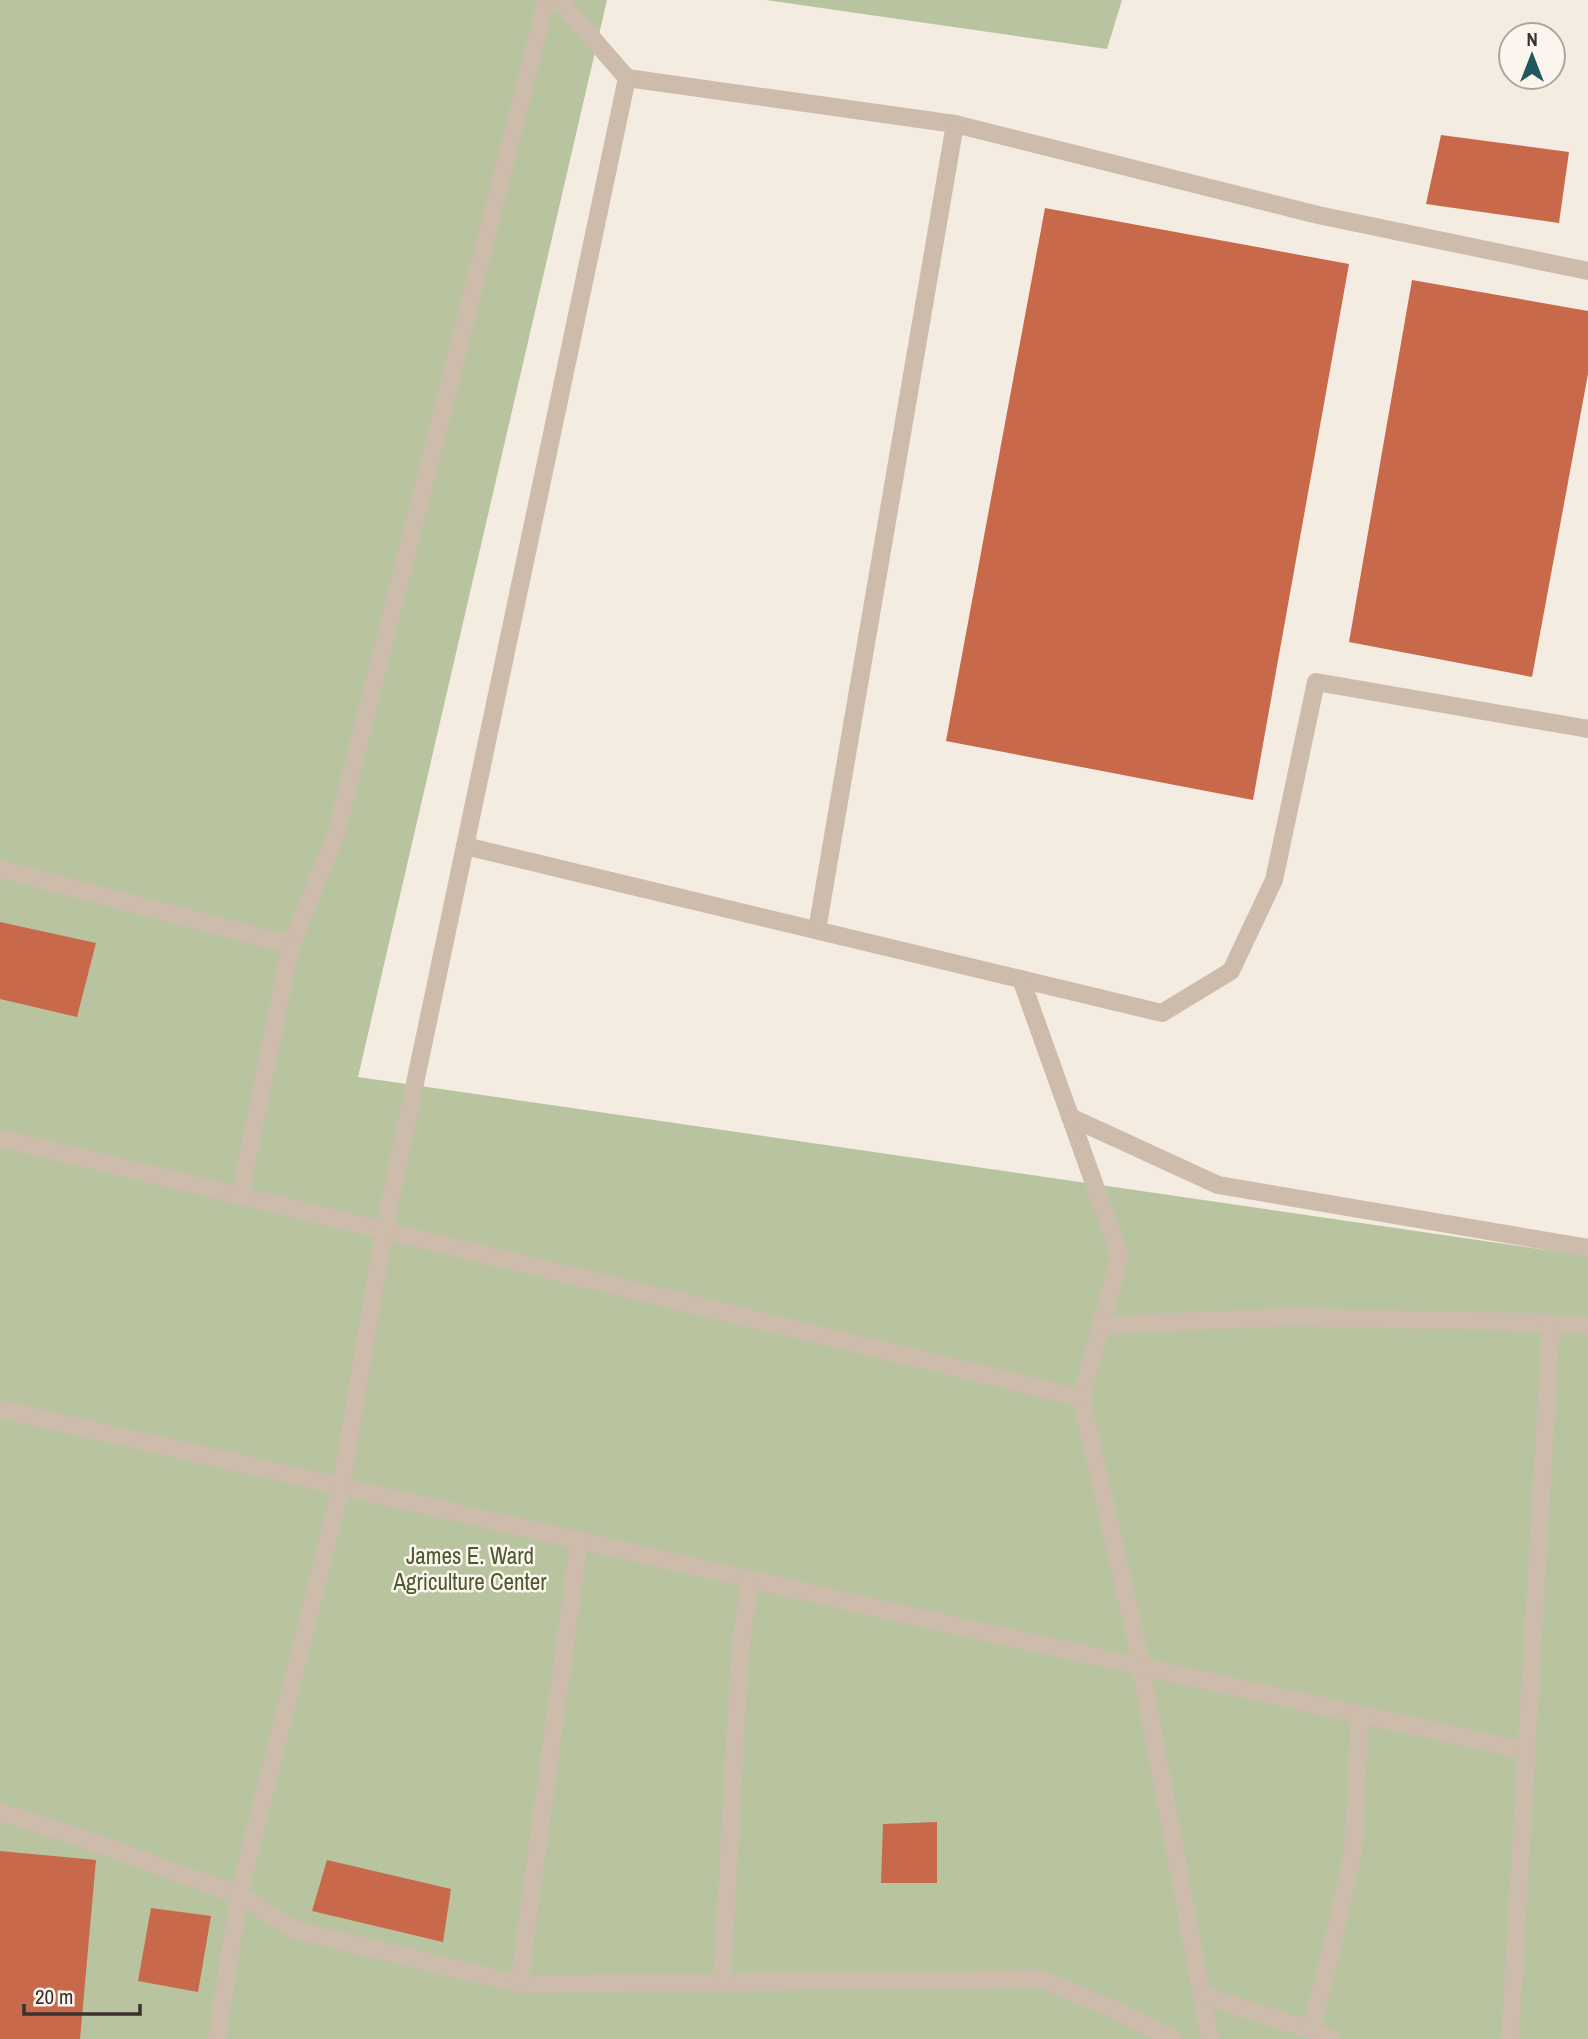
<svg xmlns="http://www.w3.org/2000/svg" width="1588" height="2039" font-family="'Archivo Narrow',sans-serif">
	<rect width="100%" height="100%" fill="#f4ebe1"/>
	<!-- green -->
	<g fill="#b8c4a0">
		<path d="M0,0H607L358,1077L1588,1256V2039H0Z"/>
		<path d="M766,0H1122L1107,49Z"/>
	</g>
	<!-- building -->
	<g fill="#c8694b">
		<path d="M1441,135L1569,152L1559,223L1426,204Z"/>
		<path d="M1045,208L1349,264L1253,800L946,741Z"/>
		<path d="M1412,280L1588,311V374L1532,677L1349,642Z"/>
		<path d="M0,922L96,943L77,1017L0,999Z"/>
		<path d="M937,1822V1883H881L883,1824Z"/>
		<path d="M0,1851L96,1860L80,2039H0Z"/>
		<path d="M327,1860L451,1889L443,1942L312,1911Z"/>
		<path d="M151,1908L211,1916L198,1992L138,1981Z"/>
	</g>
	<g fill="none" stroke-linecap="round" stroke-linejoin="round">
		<!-- minor -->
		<g stroke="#cdbbac" stroke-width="18">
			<path d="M627,78L955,124L1318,215L1588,271"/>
			<path d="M465,846L1162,1013L1231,971L1274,880L1316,682L1588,729"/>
			<path d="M0,869L291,945L336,834L546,0"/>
			<path d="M817,930L955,124"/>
			<path d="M1021,979L1120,1256L1081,1398L1134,1630L1210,2039"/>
			<path d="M1070,1117L1218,1185L1588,1248"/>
			<path d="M0,1138L1081,1398"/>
			<path d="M240,1195L291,945"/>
			<path d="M1101,1325L1289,1317L1528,1322L1588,1326"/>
			<path d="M0,1409L943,1623L1527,1751"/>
			<path d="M0,1812L78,1837L239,1895L295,1930L519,1984L1041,1979L1110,2008L1173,2039"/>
			<path d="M722,1982L740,1650L750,1580"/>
			<path d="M519,1984L579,1541"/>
			<path d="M1202,1995L1311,2030L1331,2039"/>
			<path d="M1311,2030L1331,1951L1353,1853L1360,1715"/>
			<path d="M217,2039L239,1895L341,1487L384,1230L627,78L559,0"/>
			<path d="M1510,2039L1551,1324"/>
		</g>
	</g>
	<g text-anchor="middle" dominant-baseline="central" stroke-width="5" stroke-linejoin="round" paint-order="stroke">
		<!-- park labels -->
		<g font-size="23" fill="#4a5a2e" stroke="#fbf5ee">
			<text x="470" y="1555">James E. Ward<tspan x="470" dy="26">Agriculture Center</tspan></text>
		</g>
	</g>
	<!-- north arrow -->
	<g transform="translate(1532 56)"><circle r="33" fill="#fbf5ee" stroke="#aea6a0" stroke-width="2"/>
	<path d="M0-5L12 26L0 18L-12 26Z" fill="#1f5a5e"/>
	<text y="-10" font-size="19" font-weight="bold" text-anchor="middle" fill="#3b302b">N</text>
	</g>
	<!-- scale -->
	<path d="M24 2004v10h116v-10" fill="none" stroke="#3b302b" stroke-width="3.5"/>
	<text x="35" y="2004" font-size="21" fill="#3b302b" stroke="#fbf5ee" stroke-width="5" paint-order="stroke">20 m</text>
</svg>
